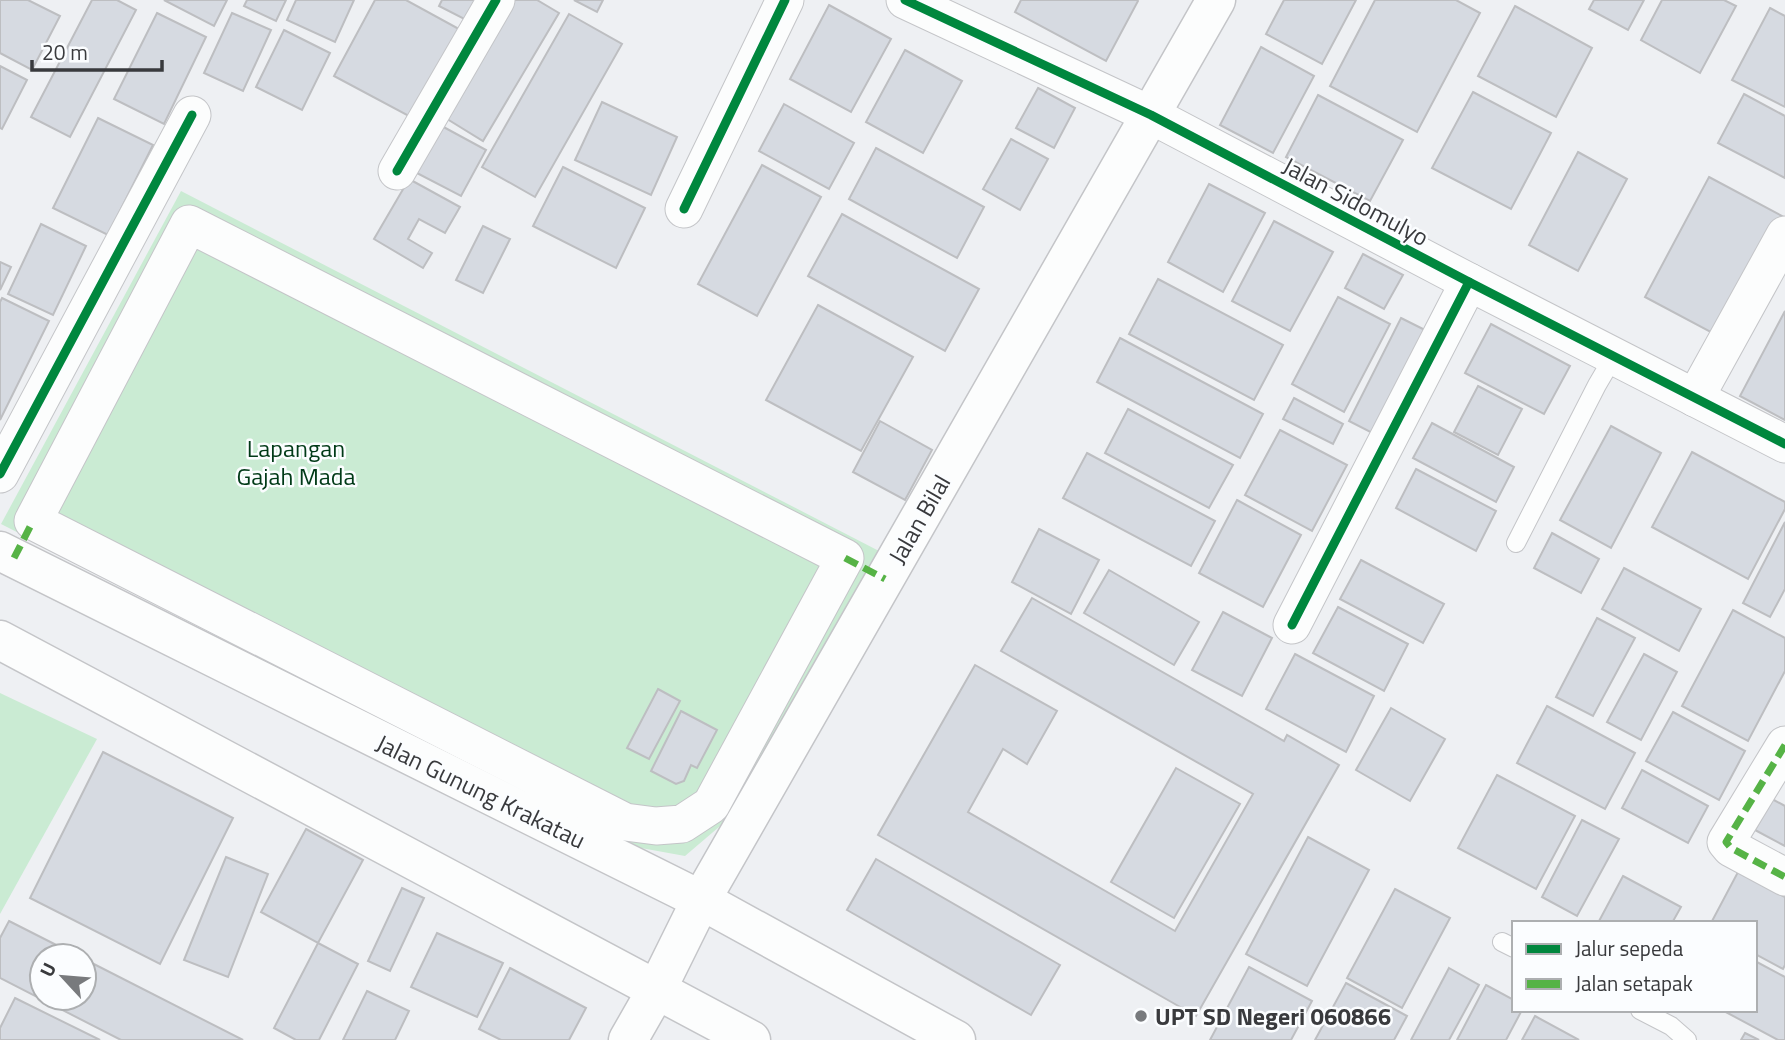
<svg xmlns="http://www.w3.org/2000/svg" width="1785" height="1040" font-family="'Titillium Web',sans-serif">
	<rect width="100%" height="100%" fill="#eef0f3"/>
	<!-- green -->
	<g fill="#caebd3">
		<path d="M181,191L879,551L726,821L685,856L641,848L1,524Z"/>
		<path d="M0,693L97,739L0,914Z"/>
	</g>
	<!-- building -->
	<g fill="#d6dae1" stroke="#bdbec1" stroke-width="2">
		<path d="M0,0H28L60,16L32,70L0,53Z"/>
		<path d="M92,0H117L136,10L70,137L31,117Z"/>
		<path d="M164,0H227L214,26Z"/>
		<path d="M247,0H286L276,21L244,6Z"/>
		<path d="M296,0H354L335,42L287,20Z"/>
		<path d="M375,0H406L468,34L420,122L334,76Z"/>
		<path d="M442,0H489L476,25L439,6Z"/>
		<path d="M506,0H537L559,13L483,141L439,114Z"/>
		<path d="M574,0H603L597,12Z"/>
		<path d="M1021,0H1137L1138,1L1106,61L1015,12Z"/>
		<path d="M1284,0H1356L1322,64L1266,34Z"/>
		<path d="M1375,0H1456L1480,13L1417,132L1330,86Z"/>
		<path d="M1594,0H1644L1628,30L1589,9Z"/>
		<path d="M1662,0H1724L1736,6L1700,73L1641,40Z"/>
		<path d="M829,5L891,39L851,112L790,79Z"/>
		<path d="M1515,6L1592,48L1556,117L1478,76Z"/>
		<path d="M1770,8L1785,16V107L1732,80Z"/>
		<path d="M157,13L206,37L164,124L114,99Z"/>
		<path d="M232,13L271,30L243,91L204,73Z"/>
		<path d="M569,14L622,44L535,197L482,167Z"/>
		<path d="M284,30L330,53L302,110L256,87Z"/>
		<path d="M1261,47L1314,76L1273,153L1220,125Z"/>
		<path d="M905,50L962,81L923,153L866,122Z"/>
		<path d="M0,66L27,80L2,129L0,128Z"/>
		<path d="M1038,88L1075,108L1054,148L1016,128Z"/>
		<path d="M1473,92L1551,133L1511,209L1432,168Z"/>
		<path d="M1744,94L1785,116V178L1718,143Z"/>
		<path d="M1318,95L1403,140L1370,201L1286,157Z"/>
		<path d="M602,102L677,137L651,195L575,160Z"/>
		<path d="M784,104L854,143L829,189L759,151Z"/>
		<path d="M98,118L153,145L108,235L53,208Z"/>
		<path d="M438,124L486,150L461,196L413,171Z"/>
		<path d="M1011,139L1048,159L1020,210L983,189Z"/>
		<path d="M876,148L984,207L957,258L849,199Z"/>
		<path d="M1578,152L1627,179L1578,271L1529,245Z"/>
		<path d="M762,165L821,197L757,316L698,284Z"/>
		<path d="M563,167L645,208L616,268L533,226Z"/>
		<path d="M1709,177L1784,217L1720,337L1645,297Z"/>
		<path d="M409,179L460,207L445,233L419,219L408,239L432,253L423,268L374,239Z"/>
		<path d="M1209,184L1265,213L1223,292L1168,262Z"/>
		<path d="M842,214L979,289L945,351L808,276Z"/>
		<path d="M1274,221L1333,252L1290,331L1232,301Z"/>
		<path d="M41,224L86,246L53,315L8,294Z"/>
		<path d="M483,226L510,239L483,293L456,280Z"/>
		<path d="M1363,254L1403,275L1384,309L1345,288Z"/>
		<path d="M0,262L11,267L0,290Z"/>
		<path d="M1158,279L1283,345L1254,400L1129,334Z"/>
		<path d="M1338,297L1390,324L1344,412L1292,384Z"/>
		<path d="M2,298L49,321L0,420V302Z"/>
		<path d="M818,305L913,357L861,451L766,400Z"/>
		<path d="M1785,311V420L1740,396Z"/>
		<path d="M1401,318L1437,336L1384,439L1349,421Z"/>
		<path d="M1491,324L1570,366L1544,414L1465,373Z"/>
		<path d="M1120,338L1263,414L1240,458L1097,382Z"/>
		<path d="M1478,386L1522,409L1498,455L1454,432Z"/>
		<path d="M1294,398L1343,424L1333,444L1283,419Z"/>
		<path d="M1128,409L1233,465L1209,508L1105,453Z"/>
		<path d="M880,421L932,450L905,500L853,472Z"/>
		<path d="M1432,423L1514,467L1496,502L1413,458Z"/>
		<path d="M1611,426L1661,453L1611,548L1560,520Z"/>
		<path d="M1280,430L1347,465L1312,531L1245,495Z"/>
		<path d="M1692,452L1785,502V509L1748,579L1652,527Z"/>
		<path d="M1087,453L1215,521L1191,566L1063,498Z"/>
		<path d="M1416,469L1496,511L1476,551L1396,508Z"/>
		<path d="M1237,500L1301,535L1263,607L1199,573Z"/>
		<path d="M1785,522V589L1770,617L1743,603Z"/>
		<path d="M1039,529L1099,560L1071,614L1012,582Z"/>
		<path d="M1552,533L1599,559L1581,593L1534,568Z"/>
		<path d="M1361,560L1444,604L1423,643L1340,599Z"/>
		<path d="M1624,568L1701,609L1679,651L1602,609Z"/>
		<path d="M1109,570L1199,622L1174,665L1084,613Z"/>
		<path d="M1032,598L1284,741L1287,735L1339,765L1196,1016L878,835L975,665L1057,711L1027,764L1003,749L968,812L1175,931L1253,794L1001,651Z"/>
		<path d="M1338,607L1408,644L1384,691L1313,653Z"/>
		<path d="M1733,610L1785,638V671L1748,741L1682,706Z"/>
		<path d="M1223,612L1272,638L1242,696L1192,670Z"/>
		<path d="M1597,618L1635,638L1593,716L1556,697Z"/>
		<path d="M1295,654L1374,696L1346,752L1266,709Z"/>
		<path d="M1644,654L1677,672L1641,740L1607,722Z"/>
		<path d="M658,689L680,701L649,759L627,748Z"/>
		<path d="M1547,706L1635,753L1605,809L1517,763Z"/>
		<path d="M1391,708L1445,739L1410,801L1356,770Z"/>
		<path d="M681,711L717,730L697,768L691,765L684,781L676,784L651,771Z"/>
		<path d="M1673,712L1745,751L1719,800L1646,761Z"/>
		<path d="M103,752L233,818L160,964L30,898Z"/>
		<path d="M1176,768L1240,804L1174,918L1111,882Z"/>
		<path d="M1642,770L1708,806L1688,843L1622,808Z"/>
		<path d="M1497,775L1575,816L1536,889L1458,848Z"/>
		<path d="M1772,799L1785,806V846L1755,830Z"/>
		<path d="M1582,820L1619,839L1577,916L1542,897Z"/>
		<path d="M306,829L363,860L318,943L261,912Z"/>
		<path d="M1308,837L1369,870L1307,986L1246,954Z"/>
		<path d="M226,857L268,874L228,977L184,960Z"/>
		<path d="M876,859L1060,965L1031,1015L847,910Z"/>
		<path d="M1738,872L1785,897V965L1783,969L1755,954V923H1711Z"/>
		<path d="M1623,876L1681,907L1672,923H1598Z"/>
		<path d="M402,888L424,898L390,971L368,961Z"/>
		<path d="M1395,889L1450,918L1402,1008L1347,978Z"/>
		<path d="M9,921L78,956H42V998H84V959L243,1040H121L0,978V938Z"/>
		<path d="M437,933L503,963L477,1017L411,987Z"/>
		<path d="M318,943L358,964L319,1040H296L274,1028Z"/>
		<path d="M1755,961L1785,977V1040H1778L1722,1010H1755Z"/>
		<path d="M1249,967L1312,1001L1291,1040H1210Z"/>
		<path d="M510,968L586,1008L569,1040H501L479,1029Z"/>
		<path d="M1449,968L1479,985L1449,1040H1411Z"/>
		<path d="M1346,983L1407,1016L1394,1040H1315Z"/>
		<path d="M1486,985L1514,1000V1010H1522L1506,1040H1457Z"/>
		<path d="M367,991L409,1011L395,1040H343Z"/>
		<path d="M15,998L100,1040H0V1028Z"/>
		<path d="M1535,1016L1579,1040H1522Z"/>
		<path d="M1745,1033L1759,1040H1741Z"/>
	</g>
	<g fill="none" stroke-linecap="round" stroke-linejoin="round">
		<!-- lane casing -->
		<g stroke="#c4c5c8" stroke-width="20">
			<g id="lane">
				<path d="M1516,543L1597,385L1614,356"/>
				<path d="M1502,942L1514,948"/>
				<path d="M1640,1010L1671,1026L1687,1040"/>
			</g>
		</g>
		<!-- street casing -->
		<g stroke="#c4c5c8" stroke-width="39">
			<g id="street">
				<path d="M905,0L1151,115L1469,282L1785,444"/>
				<path d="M397,171L496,0"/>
				<path d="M684,209L785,0"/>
				<path d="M189,224L845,558L711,805L682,824L656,826L625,822L33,521Z"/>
				<path d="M1695,398L1785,235"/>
				<path d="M0,474L192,115"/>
				<path d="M1292,625L1469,282"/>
				<path d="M1785,745L1726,842L1731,848L1785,877"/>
			</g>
		</g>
		<!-- secondary casing -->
		<g stroke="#c4c5c8" stroke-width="41">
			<g id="secondary">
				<path d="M0,551L701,900L956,1040"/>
				<path d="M0,640L751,1040"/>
				<path d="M628,1040L656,991L701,900L1216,0"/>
			</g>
		</g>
		<!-- lane -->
		<use href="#lane" stroke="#fcfdfd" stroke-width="18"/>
		<!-- street -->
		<use href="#street" stroke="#fcfdfd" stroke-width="37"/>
		<!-- secondary -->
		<use href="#secondary" stroke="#fcfdfd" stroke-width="38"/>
		<!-- quiet -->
		<g stroke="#56b346" stroke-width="7" stroke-dasharray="14 7" stroke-linecap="butt">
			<path d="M14,558L33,521"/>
			<path d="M845,558L885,579"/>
			<path d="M1785,745L1726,842L1731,848L1785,877"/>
		</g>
		<!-- cycleway casing -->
		<g stroke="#fbfdff" stroke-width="13">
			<g id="cycleway">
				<path d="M905,0L1151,115L1469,282L1785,444"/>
				<path d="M397,171L496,0"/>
				<path d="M684,209L785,0"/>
				<path d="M0,474L192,115"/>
				<path d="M1292,625L1469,282"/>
			</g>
		</g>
		<!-- cycleway -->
		<use href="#cycleway" stroke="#00873e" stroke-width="9"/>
	</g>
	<!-- markers -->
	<circle fill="#787a7d" stroke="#fbfdff" stroke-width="2.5" cx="1141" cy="1016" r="7"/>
	<g text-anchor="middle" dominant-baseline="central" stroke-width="5" stroke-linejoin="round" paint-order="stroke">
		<!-- street labels -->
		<g font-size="24" fill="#393a3d" stroke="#fbfdff">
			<text transform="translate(1356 201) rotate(28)">Jalan Sidomulyo</text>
			<text transform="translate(919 519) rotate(-60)">Jalan Bilal</text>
			<text transform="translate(481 791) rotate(26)">Jalan Gunung Krakatau</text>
		</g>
		<!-- park labels -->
		<g font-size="24" fill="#003a17" stroke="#fbfdff">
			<text x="296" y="448">Lapangan<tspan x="296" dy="28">Gajah Mada</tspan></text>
		</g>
		<!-- poi labels -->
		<g font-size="24" font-weight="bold" fill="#393a3d" stroke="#fbfdff" text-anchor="start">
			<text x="1155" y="1016">UPT SD Negeri 060866</text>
		</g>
	</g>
	<!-- legend -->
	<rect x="1512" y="921" width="245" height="91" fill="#fbfdff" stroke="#adafb1" stroke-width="2"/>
	<rect x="1526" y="944" width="35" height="10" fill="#00873e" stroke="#adafb1" stroke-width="2"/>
	<text x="1575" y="956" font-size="21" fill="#393a3d">Jalur sepeda</text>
	<rect x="1526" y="979" width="35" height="10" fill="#56b346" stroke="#adafb1" stroke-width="2"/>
	<text x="1575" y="991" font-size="21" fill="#393a3d">Jalan setapak</text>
	<!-- north arrow -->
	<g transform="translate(63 977) rotate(296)"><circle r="33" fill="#fbfdff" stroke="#adafb1" stroke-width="2"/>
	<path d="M0-5L12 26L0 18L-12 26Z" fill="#787a7d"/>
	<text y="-10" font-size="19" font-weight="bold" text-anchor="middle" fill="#393a3d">U</text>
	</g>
	<!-- scale -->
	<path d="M32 60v10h130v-10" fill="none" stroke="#393a3d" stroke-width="3.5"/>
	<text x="42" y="60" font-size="21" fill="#393a3d" stroke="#fbfdff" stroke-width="5" paint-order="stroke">20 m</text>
</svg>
